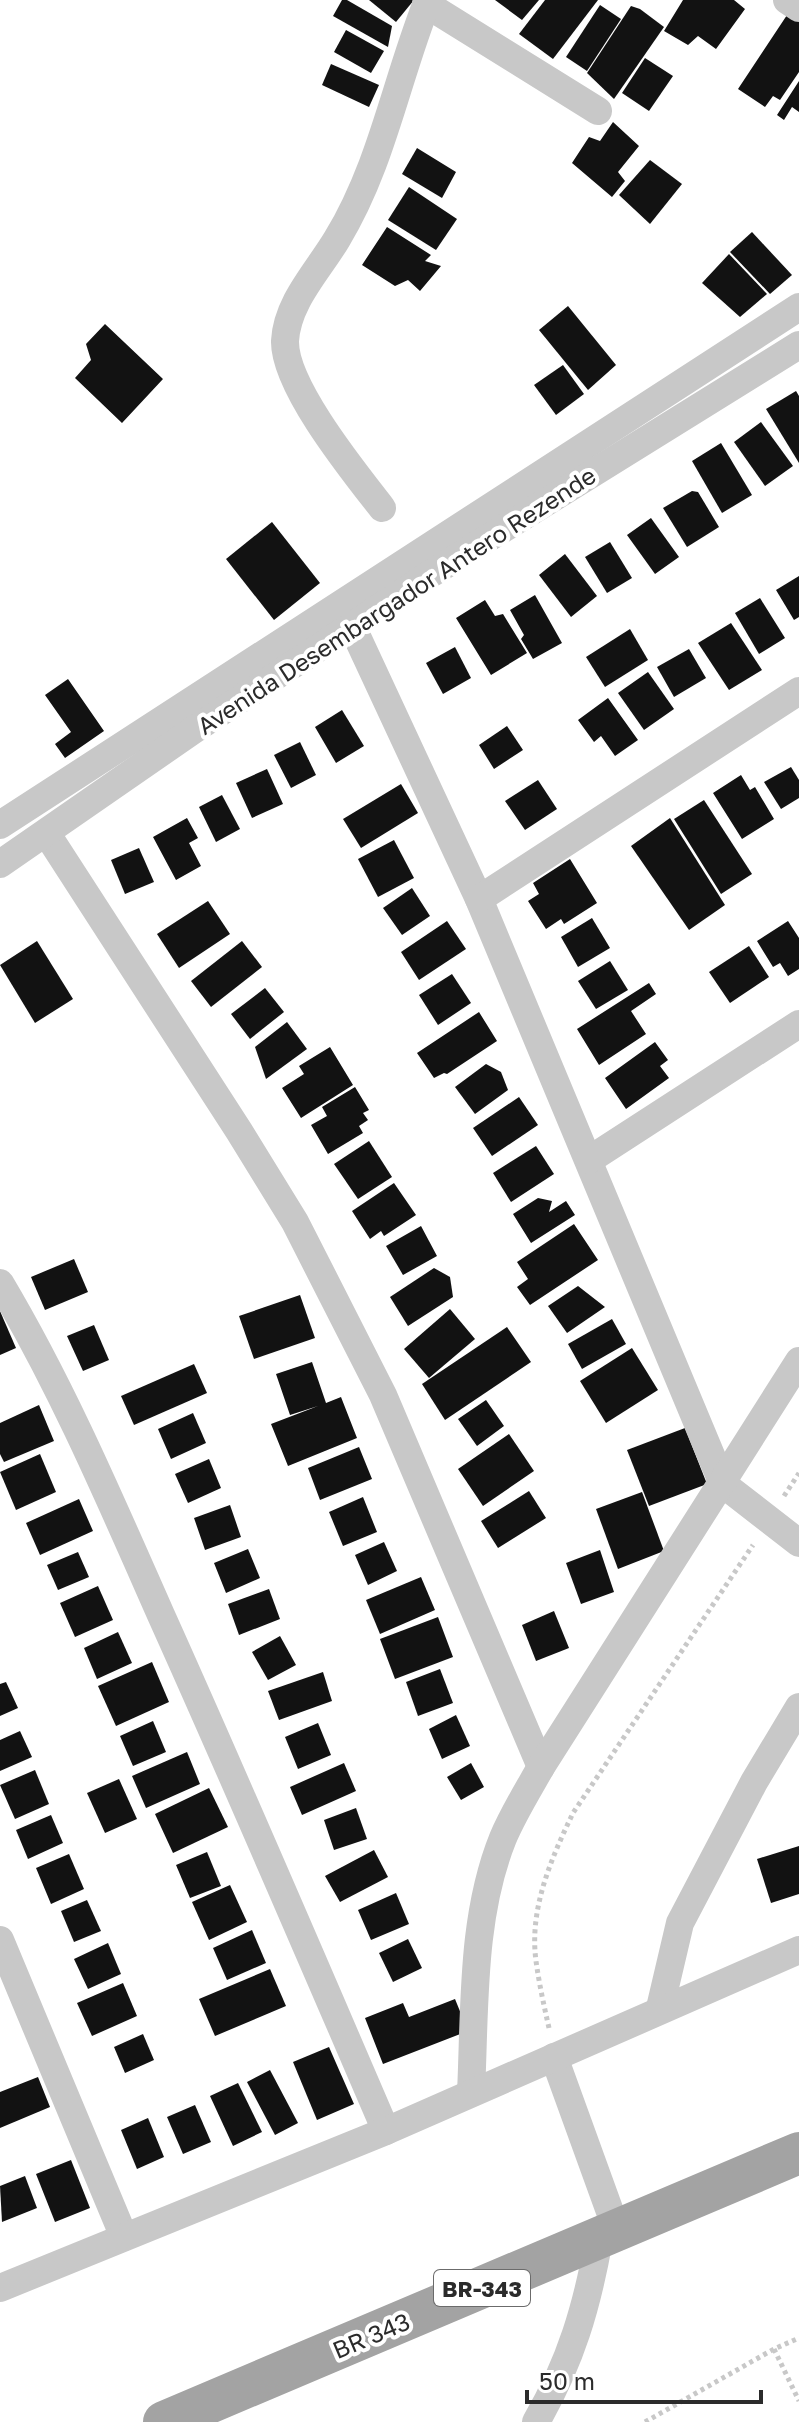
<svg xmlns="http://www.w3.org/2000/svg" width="799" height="2422" font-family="'Golos Text',sans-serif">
	<rect width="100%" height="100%" fill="#fff"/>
	<!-- building -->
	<g fill="#121212">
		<path d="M342,0H347L392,26L388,47L333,16Z"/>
		<path d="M369,0H414L396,22Z"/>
		<path d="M495,0H539L522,20Z"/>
		<path d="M545,0H598L553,59L519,34Z"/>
		<path d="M683,0H734L745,9L716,49L698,36L688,45L664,31Z"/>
		<path d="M600,5L621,19L587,71L566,57Z"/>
		<path d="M631,6L640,9L664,27L614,99L587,73Z"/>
		<path d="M791,9L799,15V72L780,100L773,96L765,107L738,89Z"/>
		<path d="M346,30L384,51L371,73L334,52Z"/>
		<path d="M645,58L673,76L649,111L622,93Z"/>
		<path d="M331,64L379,85L369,107L322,85Z"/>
		<path d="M799,81V112L792,107L784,120L777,115Z"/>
		<path d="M613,122L639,146L618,172L625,181L612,197L572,163L589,137L600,141Z"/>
		<path d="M417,148L456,172L442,198L402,174Z"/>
		<path d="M650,160L682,184L650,224L619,195Z"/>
		<path d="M409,187L457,219L436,250L388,220Z"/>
		<path d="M387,227L431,255L425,261L441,266L420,291L408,280L395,286L362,265Z"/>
		<path d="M752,232L792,275L770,294L730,252Z"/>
		<path d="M729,254L767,294L740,317L702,283Z"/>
		<path d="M568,306L616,365L588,390L539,330Z"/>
		<path d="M105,324L163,379L122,423L75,378L91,360L86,344Z"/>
		<path d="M563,365L584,394L556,415L534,385Z"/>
		<path d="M796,391L799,396V463L766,409Z"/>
		<path d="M761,422L793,466L765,486L734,442Z"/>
		<path d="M721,443L752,495L722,513L692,461Z"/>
		<path d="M692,491L698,492L719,527L687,547L663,508Z"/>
		<path d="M651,518L679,557L655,574L627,535Z"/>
		<path d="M272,522L320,583L274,620L226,559Z"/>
		<path d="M610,542L632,578L607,593L585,557Z"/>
		<path d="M565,554L597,596L571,617L539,575Z"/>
		<path d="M799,576V617L794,620L776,590Z"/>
		<path d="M535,595L562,643L533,659L521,639L524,635L510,610Z"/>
		<path d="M760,598L785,638L759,654L735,613Z"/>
		<path d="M485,600L495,616L503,614L527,653L491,675L456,618Z"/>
		<path d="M731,623L762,670L729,690L698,643Z"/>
		<path d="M630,629L648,660L605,687L586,657Z"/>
		<path d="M455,647L471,678L443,694L426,663Z"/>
		<path d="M689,649L706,678L674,697L657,667Z"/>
		<path d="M648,672L674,709L644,730L618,693Z"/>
		<path d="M68,679L104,731L65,758L55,744L71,732L45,695Z"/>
		<path d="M608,698L638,740L615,756L601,736L594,742L578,720Z"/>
		<path d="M342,710L364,746L336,763L315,727Z"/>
		<path d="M507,726L523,750L494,769L479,745Z"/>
		<path d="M300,742L316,775L291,788L274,755Z"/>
		<path d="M791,767L799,780V798L781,809L764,782Z"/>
		<path d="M267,769L283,804L252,818L236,783Z"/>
		<path d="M741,775L750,790L755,787L774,819L742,839L713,793Z"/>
		<path d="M538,780L557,809L525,830L505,801Z"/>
		<path d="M401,784L418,813L361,848L343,819Z"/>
		<path d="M222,795L240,829L216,842L199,807Z"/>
		<path d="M704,800L752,874L721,894L674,819Z"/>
		<path d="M187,818L198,838L189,843L201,866L176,880L153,837Z"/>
		<path d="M670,818L725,905L689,930L631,846Z"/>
		<path d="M394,840L414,878L378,897L358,859Z"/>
		<path d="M139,848L154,882L125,894L111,860Z"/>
		<path d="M570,859L597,903L564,924L561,919L546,929L528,901L539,894L533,883Z"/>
		<path d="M412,888L430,916L402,935L383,908Z"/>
		<path d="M208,901L230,934L179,968L157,934Z"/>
		<path d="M592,918L610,948L578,967L561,937Z"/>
		<path d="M447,921L466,949L419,980L401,952Z"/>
		<path d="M788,921L799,938V969L788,976L780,963L773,967L757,941Z"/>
		<path d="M37,941L73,999L35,1023L0,965Z"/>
		<path d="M242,941L262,967L211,1007L191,981Z"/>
		<path d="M749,946L769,977L730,1003L709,972Z"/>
		<path d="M610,961L628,990L596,1009L578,981Z"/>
		<path d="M452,974L471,1003L438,1025L419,995Z"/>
		<path d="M649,983L656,994L631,1011L646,1034L599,1065L577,1029Z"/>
		<path d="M265,988L284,1012L250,1039L231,1014Z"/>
		<path d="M479,1012L497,1041L447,1074L444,1073L434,1078L417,1053Z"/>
		<path d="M287,1022L307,1049L266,1079L255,1047Z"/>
		<path d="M655,1042L668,1060L660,1066L669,1078L626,1109L605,1078Z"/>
		<path d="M330,1047L353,1085L301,1118L282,1088L304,1074L299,1066Z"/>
		<path d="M486,1064L501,1072L508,1090L475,1114L455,1087Z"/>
		<path d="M355,1087L369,1110L363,1113L368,1120L359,1126L363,1133L328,1154L311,1125L327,1116L322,1107Z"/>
		<path d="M519,1097L538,1125L492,1156L473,1128Z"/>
		<path d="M369,1141L392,1177L358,1199L334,1164Z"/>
		<path d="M536,1146L554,1174L511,1202L493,1173Z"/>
		<path d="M394,1183L416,1215L384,1236L381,1231L370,1239L352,1211Z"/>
		<path d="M538,1198L552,1201L549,1212L566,1201L575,1215L531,1243L513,1214Z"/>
		<path d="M574,1224L598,1260L530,1305L517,1287L528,1279L517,1262Z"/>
		<path d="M421,1226L437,1256L403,1275L386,1246Z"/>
		<path d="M74,1259L88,1292L45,1310L31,1277Z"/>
		<path d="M434,1268L450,1277L453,1297L408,1326L390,1297Z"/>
		<path d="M578,1286L605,1307L567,1333L548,1306Z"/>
		<path d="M300,1295L315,1338L254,1359L239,1316Z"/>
		<path d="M450,1309L475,1339L429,1378L404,1349Z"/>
		<path d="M0,1311L16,1348L0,1355Z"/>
		<path d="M612,1319L626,1344L582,1369L568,1344Z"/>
		<path d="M94,1325L109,1360L83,1371L67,1336Z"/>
		<path d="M507,1327L531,1362L445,1420L422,1384Z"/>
		<path d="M632,1348L658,1390L606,1423L580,1381Z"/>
		<path d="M312,1362L326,1403L341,1397L357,1438L288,1466L271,1424L318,1406L290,1415L276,1374Z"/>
		<path d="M194,1364L207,1393L134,1425L121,1396Z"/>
		<path d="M486,1400L504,1426L477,1446L458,1419Z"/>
		<path d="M39,1405L54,1441L4,1462L0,1454V1423Z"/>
		<path d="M193,1413L206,1443L171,1459L158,1429Z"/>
		<path d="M685,1428L707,1484L649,1506L627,1450Z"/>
		<path d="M509,1434L534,1471L483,1506L458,1469Z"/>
		<path d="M359,1447L372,1479L320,1500L308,1468Z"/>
		<path d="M40,1454L56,1492L16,1510L0,1472Z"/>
		<path d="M209,1459L221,1488L188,1503L175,1474Z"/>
		<path d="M529,1491L546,1518L498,1548L481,1521Z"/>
		<path d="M642,1492L664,1551L618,1569L596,1509Z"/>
		<path d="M363,1497L377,1532L343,1546L329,1512Z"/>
		<path d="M79,1499L93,1531L40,1555L26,1523Z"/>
		<path d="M230,1505L241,1537L205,1550L194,1518Z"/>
		<path d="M384,1542L397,1571L368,1585L355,1555Z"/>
		<path d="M248,1549L260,1578L226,1593L214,1563Z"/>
		<path d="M600,1550L614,1592L581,1604L566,1563Z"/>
		<path d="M78,1552L89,1577L58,1590L47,1565Z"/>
		<path d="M421,1577L435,1610L380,1634L366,1600Z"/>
		<path d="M98,1586L113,1620L75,1637L60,1603Z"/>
		<path d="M269,1589L280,1619L239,1635L228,1604Z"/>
		<path d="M554,1611L569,1648L536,1661L522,1625Z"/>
		<path d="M438,1617L453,1657L395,1679L380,1639Z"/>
		<path d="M118,1632L132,1663L97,1679L84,1648Z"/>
		<path d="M280,1636L296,1665L268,1680L252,1652Z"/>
		<path d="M152,1662L169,1702L116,1726L98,1686Z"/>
		<path d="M440,1669L453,1703L418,1716L406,1682Z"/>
		<path d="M323,1672L332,1701L279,1720L268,1691Z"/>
		<path d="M6,1682L18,1708L0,1716V1684Z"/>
		<path d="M456,1715L470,1746L442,1759L429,1729Z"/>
		<path d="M153,1721L166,1752L133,1766L120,1736Z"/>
		<path d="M318,1723L331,1755L298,1769L285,1737Z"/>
		<path d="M20,1731L32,1757L0,1771V1740Z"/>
		<path d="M187,1752L200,1784L146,1808L132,1776Z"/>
		<path d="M344,1763L356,1791L302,1815L290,1787Z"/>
		<path d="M471,1763L484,1787L461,1800L447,1777Z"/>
		<path d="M35,1770L49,1804L15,1819L0,1785Z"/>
		<path d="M119,1779L137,1819L105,1833L87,1793Z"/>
		<path d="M209,1788L228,1827L173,1853L155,1814Z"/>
		<path d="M356,1808L367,1839L334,1850L324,1820Z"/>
		<path d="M51,1815L63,1843L28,1859L16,1830Z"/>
		<path d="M799,1846V1894L771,1903L757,1859Z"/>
		<path d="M374,1850L388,1877L340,1902L325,1876Z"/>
		<path d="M207,1852L221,1886L190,1898L176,1865Z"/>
		<path d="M69,1854L84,1889L51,1904L36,1868Z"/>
		<path d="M230,1885L247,1922L209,1940L192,1902Z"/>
		<path d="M396,1893L409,1924L371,1940L358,1910Z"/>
		<path d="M87,1900L101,1931L74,1942L61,1911Z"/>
		<path d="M252,1930L266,1963L227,1980L213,1948Z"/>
		<path d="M408,1939L422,1968L393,1982L379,1953Z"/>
		<path d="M108,1943L121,1974L88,1989L74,1959Z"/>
		<path d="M270,1969L286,2006L215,2036L199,1999Z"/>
		<path d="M123,1983L137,2016L92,2036L77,2003Z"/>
		<path d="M455,1999L468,2031L383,2064L365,2018L403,2003L409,2017Z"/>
		<path d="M143,2034L154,2060L125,2073L114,2047Z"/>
		<path d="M329,2047L354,2104L317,2120L293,2062Z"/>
		<path d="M270,2070L298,2123L275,2135L247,2082Z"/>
		<path d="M38,2077L50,2107L0,2128V2092Z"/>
		<path d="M238,2083L262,2132L233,2146L210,2096Z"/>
		<path d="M195,2105L211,2142L183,2154L167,2117Z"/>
		<path d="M148,2118L164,2157L137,2169L121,2130Z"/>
		<path d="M71,2160L90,2208L55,2222L36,2174Z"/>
		<path d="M25,2176L37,2208L2,2222L0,2186Z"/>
	</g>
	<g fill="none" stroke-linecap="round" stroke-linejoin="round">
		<!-- path -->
		<g stroke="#c8c8c8" stroke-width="5" stroke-dasharray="4 4" stroke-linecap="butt">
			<path d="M784,1496L799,1473"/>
			<path d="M549,2028C544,2006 539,1983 536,1961C529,1909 551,1859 573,1813L753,1545"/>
			<path d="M774,2349L799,2401"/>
			<path d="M645,2422L774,2349L799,2338"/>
		</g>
		<!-- minor -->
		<g stroke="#c8c8c8" stroke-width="28">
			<path d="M787,0L799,8"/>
			<path d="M426,4L598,111"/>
			<path d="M382,508C354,472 284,386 285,341C287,302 318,271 337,239C382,165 396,80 428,0"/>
			<path d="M352,626L479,899L723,1484L799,1543"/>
			<path d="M0,825L799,307"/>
			<path d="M47,834L239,1131L295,1222L383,1395L541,1767"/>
			<path d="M0,864L195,729L432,573L799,345"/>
			<path d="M479,899L799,691"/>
			<path d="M589,1160L799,1024"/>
			<path d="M0,1283C63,1389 111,1502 161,1615C238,1786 312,1959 386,2131"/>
			<path d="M0,1940L124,2237"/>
			<path d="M660,2008L680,1923L754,1782L799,1707"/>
			<path d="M554,2057L617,2231"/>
			<path d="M471,2093C475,2009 471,1917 503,1838C513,1814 528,1790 541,1767L799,1361"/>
			<path d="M0,2288L386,2131L799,1950"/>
			<path d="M536,2422C571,2361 587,2307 599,2239"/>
		</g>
		<!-- primary -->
		<path stroke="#a3a3a3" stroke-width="42" d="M164,2422L799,2153"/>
	</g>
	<g text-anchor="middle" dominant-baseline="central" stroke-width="8" stroke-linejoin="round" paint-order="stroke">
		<!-- shield labels -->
		<rect fill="#fff" stroke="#6b6b6b" stroke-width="2" x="434" y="2270" width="96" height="36" rx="6"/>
		<g font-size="22" font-weight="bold" fill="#2b2b2b">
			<text x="482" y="2288">BR-343</text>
		</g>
		<!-- street labels -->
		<g font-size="24" fill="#2b2b2b" stroke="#fff">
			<text transform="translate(396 600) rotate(-33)">Avenida Desembargador Antero Rezende</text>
			<text transform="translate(371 2335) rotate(-23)">BR 343</text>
		</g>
	</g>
	<!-- scale -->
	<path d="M527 2390v12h234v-12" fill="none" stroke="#2b2b2b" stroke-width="4"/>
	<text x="539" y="2390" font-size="24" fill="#2b2b2b" stroke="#ffffff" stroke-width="6" paint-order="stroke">50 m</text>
</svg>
